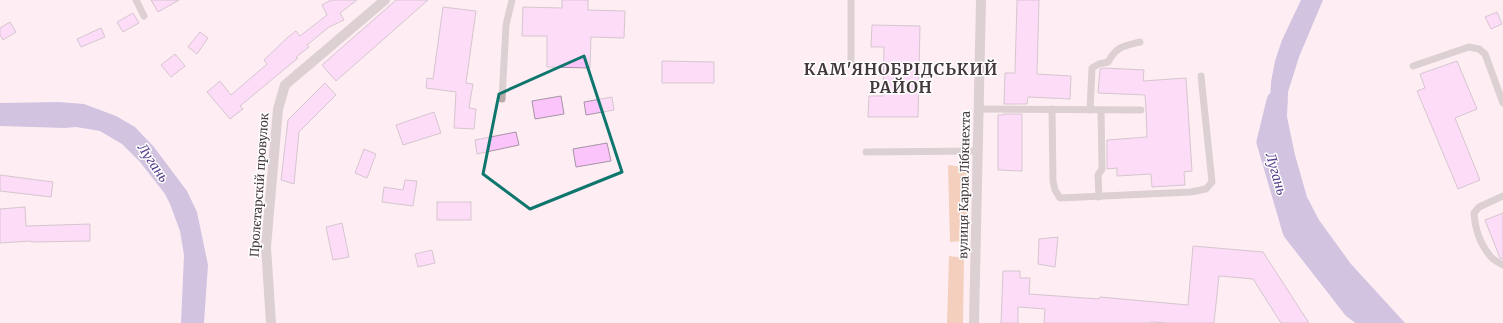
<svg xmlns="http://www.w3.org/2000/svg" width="1503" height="323" font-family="Merriweather,serif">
	<rect width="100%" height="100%" fill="#feeef3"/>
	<!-- forest -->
	<g fill="#e8a97f">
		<path d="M948,165L967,168V241L950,242Z"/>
		<path d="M949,256L964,258L963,323H947Z"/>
	</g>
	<!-- water -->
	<g fill="#9e8ecd">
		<path d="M1301,0H1323L1299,57L1288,92L1287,117L1295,155L1307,197L1319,220L1351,264L1405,323H1381L1323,261L1306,234L1286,193L1283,171L1277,148L1271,135L1269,123L1271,82L1275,61L1282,40Z"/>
		<path d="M59,102L84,104L116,116L135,127L154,147L187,191L197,212L208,265L204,323H181L184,255L180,231L170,204L165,194L140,162L122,144L100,131L76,127L65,128L0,126V103Z"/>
	</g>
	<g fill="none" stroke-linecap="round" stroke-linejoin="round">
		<!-- river -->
		<path stroke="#9e8ecd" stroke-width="21" d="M1277,101L1267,142L1293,231L1353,308L1373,323"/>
	</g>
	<!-- building -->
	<g fill="#fbc5fc" stroke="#a594a5">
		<path d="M151,0H179L158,12Z"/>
		<path d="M331,0H357L340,13L344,20L329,27L307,45L309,47L296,57L298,58L240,106L243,109L230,119L207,92L220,81L231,95L267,64L264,60L287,38L296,31L300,36L327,15L322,5Z"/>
		<path d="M396,0H428L336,81L322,65Z"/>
		<path d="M562,0H588V10L625,11L624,38L591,37L590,68L547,67V36H522L523,7L562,8Z"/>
		<path d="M1017,0H1039L1037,74L1071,76L1070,99L1028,97L1027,104H1004L1005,73H1015Z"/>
		<path d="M443,7L476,11L466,83L473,84L469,108L476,109L474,129L454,128L456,92L426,88L427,78L433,79Z"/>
		<path d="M1497,12L1502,24L1491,29L1485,17Z"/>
		<path d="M133,13L139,23L123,32L117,22Z"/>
		<path d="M10,22L16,32L3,40L0,35V28Z"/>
		<path d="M872,25L920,26L918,117H868L869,96H883L884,47H871Z"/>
		<path d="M101,28L105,37L81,47L77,39Z"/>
		<path d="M200,32L208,38L197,54L188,47Z"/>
		<path d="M175,54L185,66L171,77L161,65Z"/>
		<path d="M662,61L714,62V83H662Z"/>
		<path d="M1457,61L1477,109L1455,118L1480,180L1458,189L1417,91L1425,88L1420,74Z"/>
		<path d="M1104,68L1144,70L1143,81L1186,78L1192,171L1184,172L1185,185L1152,187L1151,174L1117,176V168L1107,169V140L1147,137L1146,110L1145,95L1098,93L1100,69Z"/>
		<path d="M325,83L336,95L299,132L294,184L281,180L288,120Z"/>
		<path d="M561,96L564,114L535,119L532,101Z"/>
		<path d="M612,97L614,110L586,115L584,102Z"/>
		<path d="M434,112L441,133L403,145L396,125Z"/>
		<path d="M1003,114H1022V171L998,170V115H1003Z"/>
		<path d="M516,132L519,145L477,154L475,140Z"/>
		<path d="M607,143L611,161L576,167L573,149Z"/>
		<path d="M364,149L376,154L367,178L355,173Z"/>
		<path d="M0,175L53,182L51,197L0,191Z"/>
		<path d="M405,180L417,181L413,206L382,202L384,187L403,190Z"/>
		<rect x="437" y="202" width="34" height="18"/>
		<path d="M25,207L26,226L90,224V241L31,242V241L0,243V209Z"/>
		<path d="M1503,213V259L1500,258L1485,220Z"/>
		<path d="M342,223L349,257L333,260L326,227Z"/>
		<path d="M1058,237L1055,267L1038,264L1039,239Z"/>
		<path d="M1193,246L1263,252L1309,323H1281L1253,279L1219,276L1214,323H1167L1151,322V323H1044L1045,309L1018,307V323H1001L1003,271H1020V278H1030L1029,294L1099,299L1100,297L1188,305Z"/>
		<path d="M432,250L435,263L418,267L415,254Z"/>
	</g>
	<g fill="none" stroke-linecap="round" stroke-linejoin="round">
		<!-- service -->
		<g stroke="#b7abaa" stroke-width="7">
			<path d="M136,0L144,16"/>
			<path d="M851,0V65"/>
			<path d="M1413,66L1469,47L1479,49L1485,54L1503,103"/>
			<path d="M502,99L506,25L512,0"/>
			<path d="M979,109L1141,110"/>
			<path d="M1052,109L1053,181L1055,190L1060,198L1191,192L1206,189L1212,182L1201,76"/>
			<path d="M1090,110L1092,68L1099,64L1108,62C1117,46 1124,46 1140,42"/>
			<path d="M866,152L978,151"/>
			<path d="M1503,196L1479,207L1474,213C1475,229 1481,246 1492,258C1495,261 1500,263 1503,265"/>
			<path d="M1099,197L1098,175L1102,169L1101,110"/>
		</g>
		<!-- minor -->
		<path stroke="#b7abaa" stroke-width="10" d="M271,323L266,247L278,109L285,85L385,0"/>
		<!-- tertiary -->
		<path stroke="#b7abaa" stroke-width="10" d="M974,323L981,0"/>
	</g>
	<!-- marked area -->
	<path d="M0 0H1503V323H0ZM584,56L622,172L530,209L483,174L499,94Z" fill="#feeef3" fill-opacity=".55" fill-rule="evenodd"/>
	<path fill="none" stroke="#0f766e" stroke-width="3" stroke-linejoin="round" d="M584,56L622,172L530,209L483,174L499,94Z"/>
	<g text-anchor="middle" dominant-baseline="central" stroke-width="3" stroke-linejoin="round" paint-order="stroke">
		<!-- street labels -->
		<g font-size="12" fill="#43383c" stroke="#fff">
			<text transform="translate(259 185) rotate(-86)">Пролєтарскій провулок</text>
			<text transform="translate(964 185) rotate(-89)">вулиця Карла Лібкнехта</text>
		</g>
		<!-- water labels -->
		<g font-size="13" font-style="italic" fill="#573f8c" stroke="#fff">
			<text transform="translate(153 163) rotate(56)">Лугань</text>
			<text transform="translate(1276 174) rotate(74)">Лугань</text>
		</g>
		<!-- district labels -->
		<g font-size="16" font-weight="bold" letter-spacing="1" fill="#43383c" stroke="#fff">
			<text x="901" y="69">КАМ'ЯНОБРІДСЬКИЙ<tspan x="901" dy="18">РАЙОН</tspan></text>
		</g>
	</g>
</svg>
